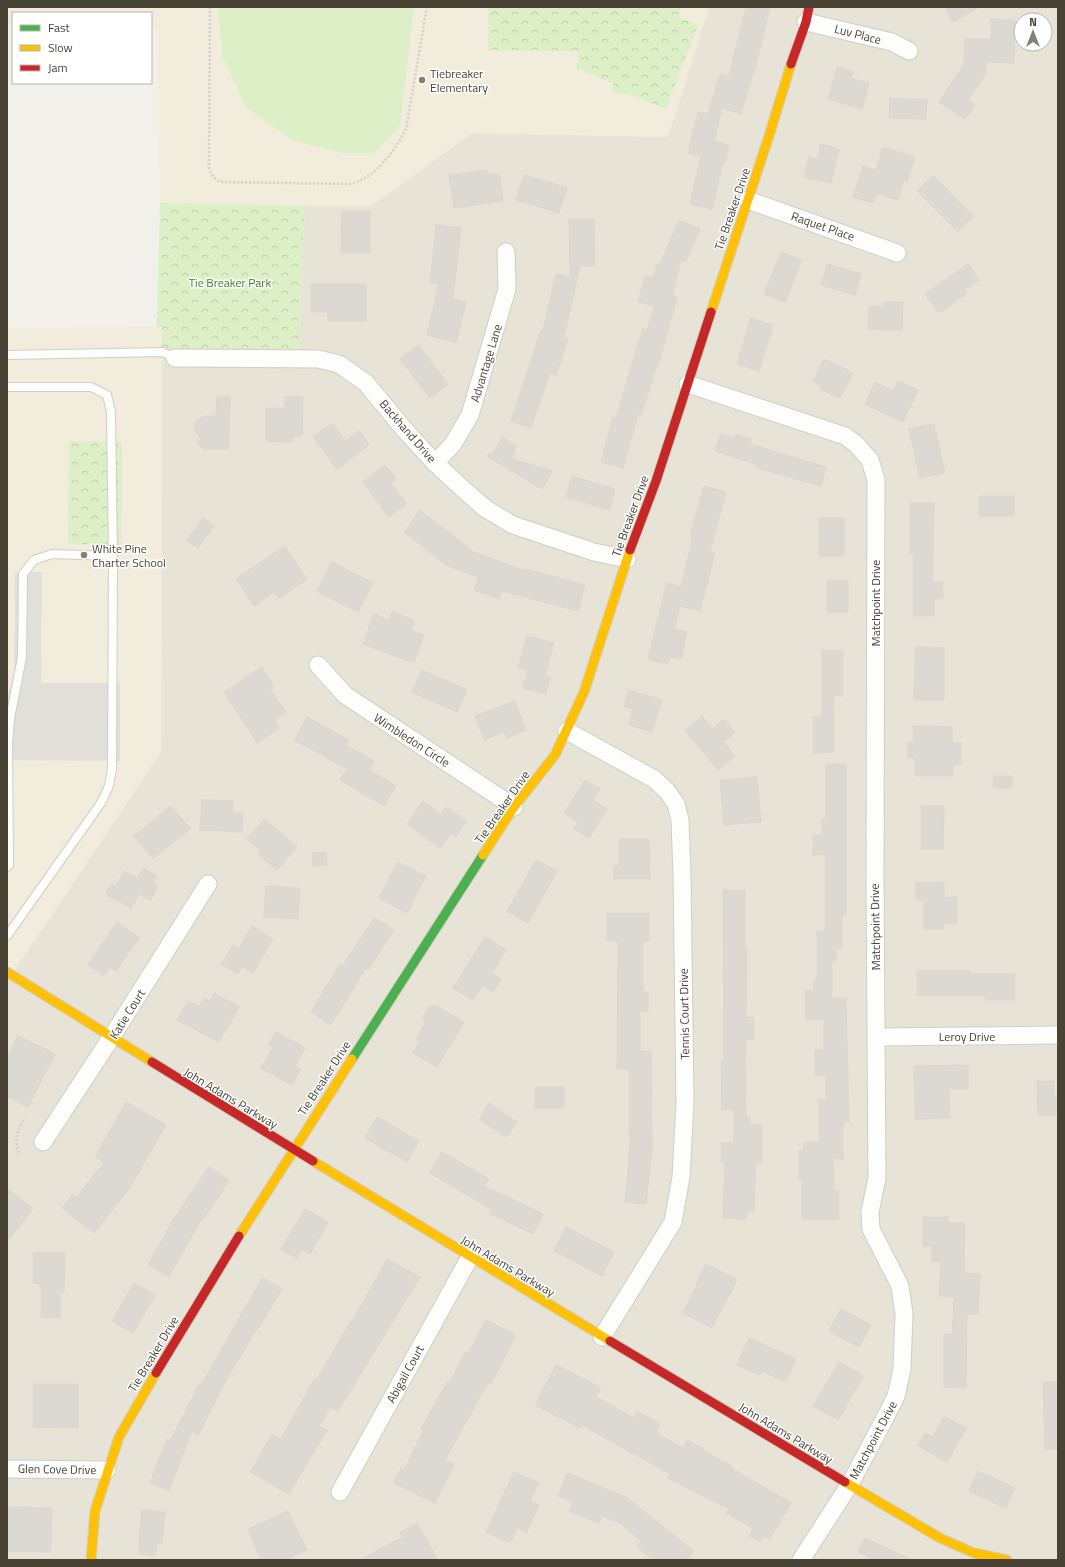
<svg xmlns="http://www.w3.org/2000/svg" width="1065" height="1567" font-family="'Titillium Web',sans-serif">
	<defs>
		<pattern id="park-crowns" width="20" height="18" patternUnits="userSpaceOnUse"><rect width="20" height="18" fill="#ddefc7"/><path d="M2 6a3 3 0 1 1 6 0M12 15a3 3 0 1 1 6 0" fill="none" stroke="#bfceac"/></pattern>
	</defs>
	<rect width="100%" height="100%" fill="#f2f0ea"/>
	<!-- residential -->
	<path fill="#e7e3d7" fill-rule="evenodd" d="M709,7H1058V1560H7V981L161,752L162,358H298L305,206H371L472,133L668,137ZM1021,20H1045V44H1021Z"/>
	<!-- education -->
	<g fill="#f1ecdb">
		<path d="M7,7H709L668,137L472,133L371,206H305L160,203L158,28H151V13H13V25H7Z"/>
		<path d="M162,327L161,752L11,974L7,972V328Z"/>
	</g>
	<!-- grass -->
	<path fill="#ddefc7" d="M217,7H414L400,126L374,153H343L292,140L246,107L223,58Z"/>
	<!-- park -->
	<g fill="url(#park-crowns)">
		<path d="M488,7H680V18L698,25L666,109L626,93H613V83L577,68L578,51L488,50Z"/>
		<path d="M160,203L305,206L298,358H162V327H157Z"/>
		<path d="M69,441L122,442L121,545L68,544Z"/>
	</g>
	<!-- parking -->
	<path fill="#e1dfda" d="M15,572H42L41,683H120V761L7,760V699L14,675Z"/>
	<!-- building -->
	<g fill="#dcd9d2" stroke="#dad7d0">
		<path d="M746,7H770L757,61L741,114L722,108L714,141L729,145L725,162H723L712,209L690,204L701,156L688,153L698,112L708,114L720,74L729,76Z"/>
		<path d="M945,7H980L953,22Z"/>
		<path d="M991,19L1015,20L1014,63L986,62L985,74L968,100L975,105L965,119L939,102L964,64L965,39H991Z"/>
		<path d="M837,67L853,72L851,78L869,83L862,109L828,99Z"/>
		<path d="M890,98L927,100L926,119L889,118Z"/>
		<path d="M821,144L839,149L831,183L804,177L809,157L817,159Z"/>
		<path d="M883,147L915,157L907,182L904,179L898,200L876,193L873,203L853,197L863,166L876,170Z"/>
		<path d="M487,170V175L499,174L503,201L454,208L449,175Z"/>
		<path d="M524,175L567,188L559,213L516,200Z"/>
		<path d="M933,175L973,216L958,232L917,191Z"/>
		<path d="M342,211H370V253H341Z"/>
		<path d="M569,219H594L595,266H580L564,337L568,339L556,375L550,373L531,428L511,421L541,330H543L556,274L570,277Z"/>
		<path d="M679,220L700,229L686,262L681,260L672,296L677,298L658,366L657,365L641,415L638,414L623,468L601,462L613,417L616,418L643,328L647,330L655,306L638,302L645,276L654,278L657,264H660Z"/>
		<path d="M436,225L461,228L453,299L466,302L456,343L427,335L439,284L430,283Z"/>
		<path d="M781,252L802,260L785,302L764,294Z"/>
		<path d="M827,264L861,274L855,295L821,285Z"/>
		<path d="M968,264L979,280L965,289L967,293L939,313L925,294Z"/>
		<path d="M311,284H366V321H328V312H311Z"/>
		<path d="M884,302H903L902,330L868,329L869,306L884,307Z"/>
		<path d="M751,318L773,325L759,371L737,364Z"/>
		<path d="M418,345L448,384L430,398L400,359Z"/>
		<path d="M824,359L853,373L840,398L820,389L822,385L813,381Z"/>
		<path d="M898,381L918,390L903,422L865,404L875,382L893,391Z"/>
		<path d="M217,396H230L229,449H203L197,443L201,439L194,429V424L203,416H216Z"/>
		<path d="M285,397H303L302,436H293V442L266,441V408H285Z"/>
		<path d="M332,423L345,441L359,431L369,445L337,469L313,437Z"/>
		<path d="M934,424L945,473L920,478L909,429Z"/>
		<path d="M721,434L735,438L736,434L751,439L750,444L826,467L821,486L757,468L758,465L715,451Z"/>
		<path d="M502,437L516,446L512,459L553,471L542,489L487,456L489,453L493,454Z"/>
		<path d="M385,465L396,479L391,483L407,503L389,517L363,482Z"/>
		<path d="M572,476L615,489L609,510L566,497Z"/>
		<path d="M704,486L726,492L710,552L715,553L700,611L680,606L674,629L687,632L681,659L670,657L668,664L648,659L667,583L681,587L693,537L690,536Z"/>
		<rect x="979" y="496" width="35" height="20"/>
		<path d="M910,503H934L933,582H943V599H934V616H913V554H910Z"/>
		<path d="M420,510L474,552L526,571V569L585,585L578,611L502,591L499,599L474,590L479,577L446,565L404,532Z"/>
		<path d="M203,518L214,526L198,548L187,540Z"/>
		<rect x="819" y="518" width="25" height="38"/>
		<path d="M285,546L307,579L279,598L274,592L254,606L236,579Z"/>
		<path d="M332,562L373,583L358,612L317,591Z"/>
		<rect x="827" y="581" width="21" height="31"/>
		<path d="M392,612L414,620L411,630L424,635L414,663L363,644L374,614L389,620Z"/>
		<path d="M527,636L554,643L545,675L550,677L546,694L523,688L528,671L518,668Z"/>
		<path d="M915,647L944,648V700H914Z"/>
		<path d="M822,650H843V696H833L834,752L813,753V717H822Z"/>
		<path d="M262,667L274,686L270,689L286,713L274,720L279,728L257,743L224,692Z"/>
		<path d="M422,670L467,690L457,712L412,692Z"/>
		<path d="M629,690L662,700L652,732L629,725L633,709L624,707Z"/>
		<path d="M515,701L526,730L507,738L504,732L484,740L475,716Z"/>
		<path d="M702,716L712,729L724,719L735,732L724,742L735,756L718,770L685,730Z"/>
		<path d="M307,717L349,740L346,745L374,761L369,770L396,786L384,806L340,780L347,769L294,740Z"/>
		<path d="M913,726L952,727V743H961V765H953V776H915V758H908V742H913Z"/>
		<path d="M826,764H846V915H842V948H836V961H832V998H846L849,1122H843V1159H833L834,1191H839V1219H802V1180H799V1151H804V1143L819,1142V1100H826V1075H815V1050H824V1019H806L805,991H814V980H817V931H825V855H813V835H822V819H826Z"/>
		<rect x="993" y="776" width="19" height="12"/>
		<path d="M757,777L761,822L724,825L720,780Z"/>
		<path d="M585,780L600,789L593,800L607,809L589,838L574,829L578,822L564,813Z"/>
		<path d="M202,800L233,801V813H243L242,832L200,830Z"/>
		<path d="M423,801L441,814L446,807L466,821L456,837L451,833L440,848L407,824Z"/>
		<path d="M171,806L190,829L153,859L134,836Z"/>
		<path d="M921,806H944L943,849H921Z"/>
		<path d="M264,819L297,847L277,870L258,854L261,851L247,839Z"/>
		<path d="M619,839H649L650,879H614V866H619Z"/>
		<path d="M326,852L327,865L313,866L312,853Z"/>
		<path d="M536,860L557,871L528,923L507,911Z"/>
		<path d="M398,862L426,876L407,913L379,898Z"/>
		<path d="M143,868L157,876L153,883L158,886L151,900L139,894L131,908L105,894L111,884L116,886L124,871L137,878Z"/>
		<path d="M916,882H944V897H957V923H944V929H924V900H916Z"/>
		<path d="M266,886L300,888L298,919L264,917Z"/>
		<path d="M723,890H745V948H747L746,1018L753,1017L754,1039L746,1040V1052H745L746,1117H750V1125H762V1163H756L754,1212L747,1211L746,1219L723,1218L725,1163H721V1143H734V1109L722,1110L721,1061H724Z"/>
		<path d="M607,913H649V941H643V992H648V1011H640V1051H651L652,1148L646,1204L625,1202L631,1134H629V1069H617L618,941H607Z"/>
		<path d="M374,918L394,930L368,970L366,968L331,1025L311,1012L340,964L343,966Z"/>
		<path d="M117,922L139,938L116,971L110,967L104,975L88,965Z"/>
		<path d="M252,926L273,939L253,973L242,966L238,974L221,964L233,945L239,948Z"/>
		<path d="M485,937L506,950L492,973L501,979L493,992L483,985L473,1000L453,988Z"/>
		<path d="M917,970H969V974H1015V1000H985V995H917Z"/>
		<path d="M214,993L239,1007L219,1042L177,1020L188,1001L199,1007L204,998L210,1001Z"/>
		<path d="M437,1006L464,1022L437,1067L413,1053L420,1041L416,1039L425,1023L423,1016L429,1007Z"/>
		<path d="M276,1032L305,1048L295,1066L301,1069L292,1085L261,1068L273,1047L269,1044Z"/>
		<path d="M18,1036L55,1054L28,1107L7,1096V1057Z"/>
		<path d="M968,1065V1089H949L950,1118L915,1119L914,1066Z"/>
		<path d="M1037,1081H1054V1096H1058V1115H1038Z"/>
		<rect x="535" y="1087" width="29" height="21"/>
		<path d="M126,1102L166,1125L128,1190L94,1233L62,1208L72,1195L76,1198L104,1162L95,1157Z"/>
		<path d="M489,1103L517,1122L507,1137L479,1119Z"/>
		<path d="M377,1117L419,1141L407,1162L365,1138Z"/>
		<path d="M442,1152L489,1179L484,1186L543,1214L533,1234L489,1213L491,1209L430,1173Z"/>
		<path d="M209,1167L229,1180L204,1218H202L169,1277L148,1265L172,1222Z"/>
		<path d="M7,1188L33,1209L7,1242Z"/>
		<path d="M305,1209L328,1222L310,1254L302,1250L297,1258L281,1249Z"/>
		<path d="M923,1217H948V1223H965L964,1273L980,1274L978,1314H967L966,1388L944,1387V1334L952,1335L954,1297L939,1296L941,1262H932V1246H923Z"/>
		<path d="M566,1227L614,1252L602,1276L554,1251Z"/>
		<path d="M33,1253H65L64,1292H60V1318H41V1284L33,1283Z"/>
		<path d="M387,1259L420,1277L338,1411L330,1407L319,1426L327,1430L289,1494L250,1472L272,1434L281,1439L315,1378L317,1379L351,1321L352,1322Z"/>
		<path d="M706,1264L737,1280L712,1328L683,1313L697,1285L696,1284Z"/>
		<path d="M262,1278L282,1289L259,1328L258,1327L228,1377L198,1435L192,1431L169,1490L150,1483L167,1439L170,1441L200,1383L202,1384Z"/>
		<path d="M134,1283L155,1295L133,1333L112,1321Z"/>
		<path d="M841,1309L871,1325L859,1347L829,1331Z"/>
		<path d="M486,1320L516,1335L491,1384L488,1382L445,1460L454,1464L435,1503L394,1483L401,1468L404,1470L423,1431L421,1429L429,1414L448,1381L450,1382L466,1351L469,1353Z"/>
		<path d="M749,1338L796,1359L786,1382L762,1371L760,1375L737,1365Z"/>
		<path d="M839,1362L863,1376L838,1420L813,1406Z"/>
		<path d="M556,1365L601,1388L596,1397L634,1418L637,1411L660,1424L656,1433L683,1448L687,1440L704,1449L703,1451L732,1466L731,1468L791,1503L770,1539L763,1536L760,1542L749,1536L753,1528L726,1513L729,1509L668,1478L670,1474L582,1425L580,1428L535,1405Z"/>
		<path d="M1043,1382H1058V1449H1045Z"/>
		<path d="M33,1384H78V1428L33,1427Z"/>
		<path d="M944,1416L966,1428L947,1462L918,1446L925,1433L933,1437Z"/>
		<path d="M978,1471L1015,1488L1006,1508L969,1491Z"/>
		<path d="M514,1472L539,1483L530,1501L539,1505L527,1532L517,1528L510,1543L486,1532Z"/>
		<path d="M567,1473L626,1497L694,1551L687,1560H653L637,1547L641,1541L618,1522L602,1516L599,1523L569,1511L573,1502L558,1496Z"/>
		<path d="M8,1507L52,1508L51,1552L7,1551Z"/>
		<path d="M142,1510L165,1512L162,1543H157L155,1556L138,1554Z"/>
		<path d="M288,1511L307,1550L285,1560H261L248,1529Z"/>
		<path d="M417,1523L438,1560H360L403,1537L400,1533Z"/>
		<path d="M865,1538L912,1560H874L858,1552Z"/>
	</g>
	<g fill="none" stroke-linecap="round" stroke-linejoin="round">
		<!-- lane casing -->
		<g stroke="#d0cec7" stroke-width="10">
			<g id="lane">
				<path d="M8,355L163,352L175,358"/>
				<path d="M7,387H91L107,395L111,412L113,556"/>
				<path d="M7,867L9,865L8,744L10,719L22,657L23,574L34,560L52,554L113,556L112,769L109,786L101,803L7,936"/>
			</g>
		</g>
		<!-- street casing -->
		<g stroke="#d0cec7" stroke-width="19">
			<g id="street">
				<path d="M806,22L892,42L909,51"/>
				<path d="M748,200L897,253"/>
				<path d="M175,358L318,359L339,364L366,383L403,428L435,463L463,489L486,509L513,525L594,552L627,559"/>
				<path d="M688,384L845,436L856,444L870,460L876,480L875,879L877,1178L870,1212L871,1229L900,1286L904,1314L902,1369L896,1396L886,1416L850,1484L801,1560"/>
				<path d="M435,463L453,444L470,415L507,289L506,252"/>
				<path d="M318,665L345,695L514,807"/>
				<path d="M567,731L654,779L667,791L676,804L680,820L682,875L685,1103L681,1177L673,1222L602,1337"/>
				<path d="M877,1037L1058,1035"/>
				<path d="M43,1142L111,1038L208,884"/>
				<path d="M7,1469L107,1470"/>
				<path d="M340,1492L470,1257"/>
			</g>
		</g>
		<!-- fast casing -->
		<g stroke="#d2cec0" stroke-width="11">
			<path id="fast" d="M352,1059L483,855"/>
		</g>
		<!-- slow casing -->
		<g stroke="#d2cec0" stroke-width="11">
			<g id="slow">
				<path d="M711,312L769,136L791,64"/>
				<path d="M483,855L514,807L555,755L584,692L630,550"/>
				<path d="M7,972L152,1062"/>
				<path d="M313,1161L610,1341"/>
				<path d="M239,1236L352,1059"/>
				<path d="M845,1482L940,1538L974,1553L1007,1560"/>
				<path d="M91,1560L95,1511L119,1437L156,1373"/>
			</g>
		</g>
		<!-- jam casing -->
		<g stroke="#d2cec0" stroke-width="11">
			<g id="jam">
				<path d="M791,64L806,22L809,7"/>
				<path d="M630,550L656,481L711,312"/>
				<path d="M152,1062L313,1161"/>
				<path d="M610,1341L845,1482"/>
				<path d="M156,1373L239,1236"/>
			</g>
		</g>
		<!-- path -->
		<g stroke="#d2d0ca" stroke-width="2.5" stroke-dasharray="2 2" stroke-linecap="butt">
			<path d="M210,7L209,167C212,176 214,180 223,182L351,184C376,177 394,152 406,129L427,7"/>
			<path d="M19,1153C14,1142 17,1128 25,1119"/>
		</g>
		<!-- lane -->
		<use href="#lane" stroke="#fdfdfc" stroke-width="8"/>
		<!-- street -->
		<use href="#street" stroke="#fdfdfc" stroke-width="17"/>
		<!-- fast -->
		<use href="#fast" stroke="#4caf50" stroke-width="9"/>
		<!-- slow -->
		<use href="#slow" stroke="#ffc107" stroke-width="9"/>
		<!-- jam -->
		<use href="#jam" stroke="#c62828" stroke-width="9"/>
	</g>
	<!-- markers -->
	<g fill="#848074" stroke="#fff" stroke-width="1.5">
		<circle cx="422" cy="80" r="4"/>
		<circle cx="84" cy="555" r="4"/>
	</g>
	<g text-anchor="middle" dominant-baseline="central" stroke-width="3" stroke-linejoin="round" paint-order="stroke">
		<!-- street labels -->
		<g font-size="12" fill="#494335" stroke="#fff">
			<text transform="translate(858 34) rotate(14)">Luv Place</text>
			<text transform="translate(732 209) rotate(-71)">Tie Breaker Drive</text>
			<text transform="translate(823 226) rotate(19)">Raquet Place</text>
			<text transform="translate(486 363) rotate(-73)">Advantage Lane</text>
			<text transform="translate(408 431) rotate(49)">Backhand Drive</text>
			<text transform="translate(630 516) rotate(-70)">Tie Breaker Drive</text>
			<text transform="translate(875 603) rotate(-90)">Matchpoint Drive</text>
			<text transform="translate(412 740) rotate(33)">Wimbledon Circle</text>
			<text transform="translate(502 807) rotate(-55)">Tie Breaker Drive</text>
			<text transform="translate(875 927) rotate(-91)">Matchpoint Drive</text>
			<text transform="translate(127 1014) rotate(-58)">Katie Court</text>
			<text transform="translate(684 1014) rotate(-91)">Tennis Court Drive</text>
			<text x="967" y="1036">Leroy Drive</text>
			<text transform="translate(324 1078) rotate(-57)">Tie Breaker Drive</text>
			<text transform="translate(231 1098) rotate(31)">John Adams Parkway</text>
			<text transform="translate(508 1266) rotate(31)">John Adams Parkway</text>
			<text transform="translate(153 1354) rotate(-59)">Tie Breaker Drive</text>
			<text transform="translate(405 1374) rotate(-61)">Abigail Court</text>
			<text transform="translate(786 1433) rotate(31)">John Adams Parkway</text>
			<text transform="translate(873 1440) rotate(-62)">Matchpoint Drive</text>
			<text transform="translate(57 1469) rotate(1)">Glen Cove Drive</text>
		</g>
		<!-- poi labels -->
		<g font-size="12" fill="#494335" stroke="#fff" text-anchor="start">
			<text x="430" y="73">Tiebreaker<tspan x="430" dy="14">Elementary</tspan></text>
			<text x="92" y="548">White Pine<tspan x="92" dy="14">Charter School</tspan></text>
		</g>
		<!-- park labels -->
		<g font-size="12" fill="#3e8320" stroke="#fff">
			<text x="230" y="282">Tie Breaker Park</text>
		</g>
	</g>
	<!-- border -->
	<rect width="1065" height="1567" fill="none" stroke="#494335" stroke-width="16"/>
	<!-- legend -->
	<rect x="12" y="12" width="140" height="72" fill="#ffffff" stroke="#b6b4ae"/>
	<rect x="20" y="25" width="20" height="6" fill="#4caf50" stroke="#b6b4ae"/>
	<text x="48" y="32" font-size="12" fill="#494335">Fast</text>
	<rect x="20" y="45" width="20" height="6" fill="#ffc107" stroke="#b6b4ae"/>
	<text x="48" y="52" font-size="12" fill="#494335">Slow</text>
	<rect x="20" y="65" width="20" height="6" fill="#c62828" stroke="#b6b4ae"/>
	<text x="48" y="72" font-size="12" fill="#494335">Jam</text>
	<!-- north arrow -->
	<g transform="translate(1033 32)"><circle r="19" fill="#ffffff" stroke="#b6b4ae"/>
	<path d="M0-3L7 15L0 10L-7 15Z" fill="#848074"/>
	<text y="-6" font-size="11" font-weight="bold" text-anchor="middle" fill="#494335">N</text>
	</g>
</svg>
